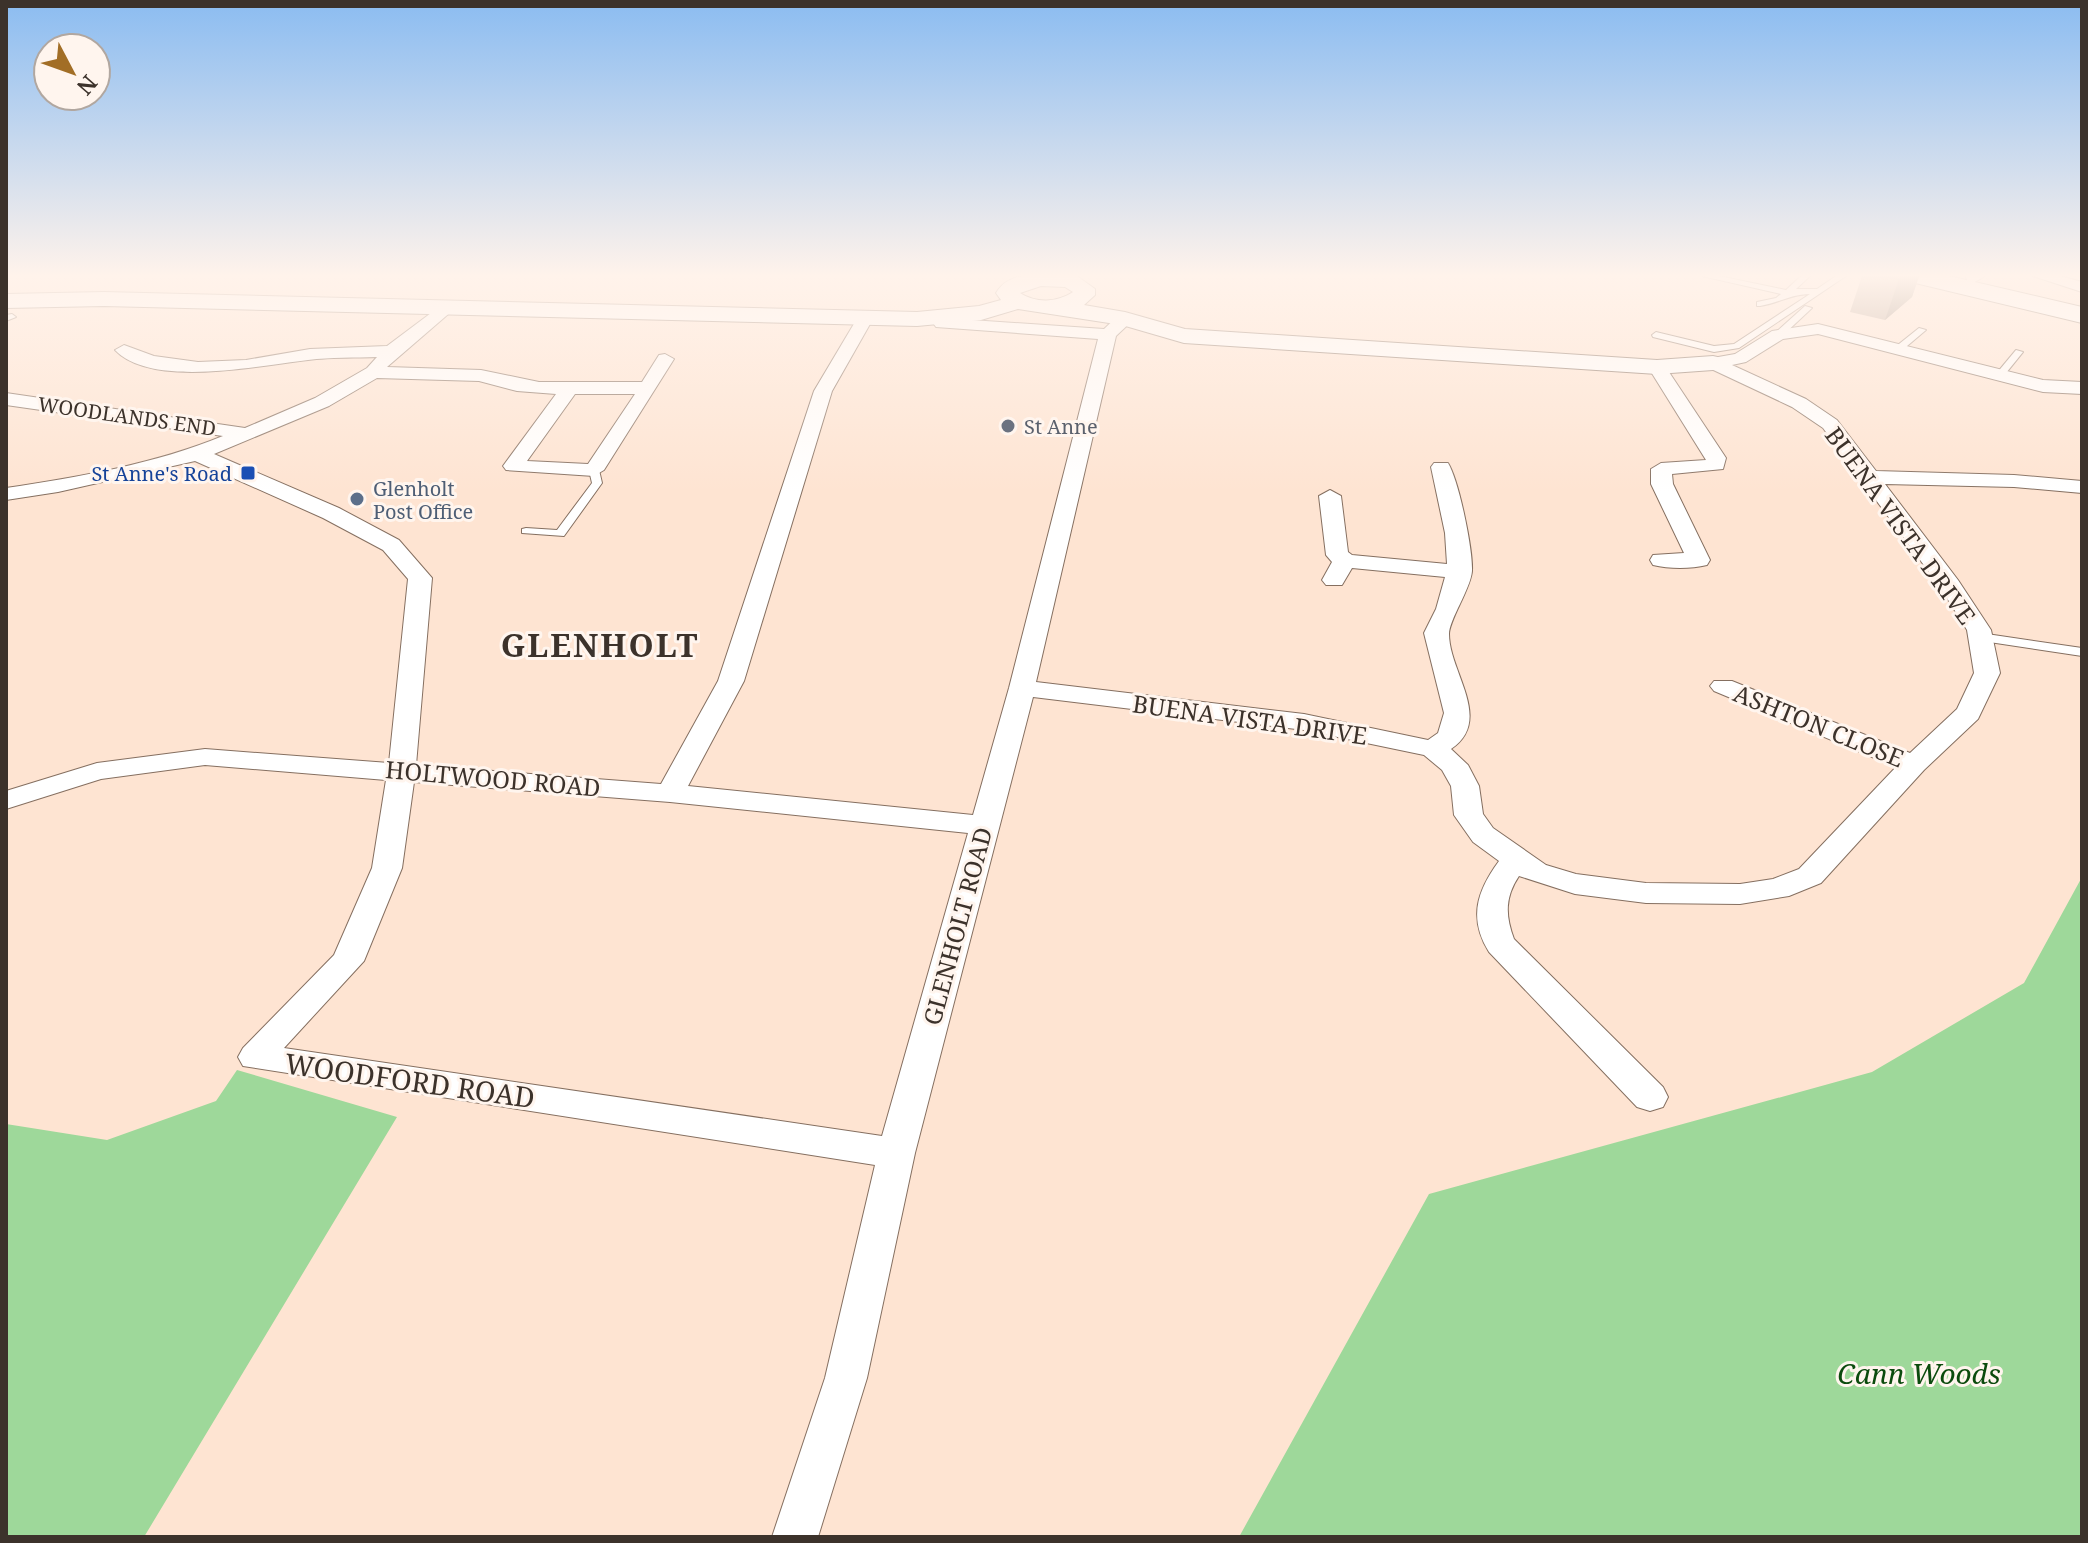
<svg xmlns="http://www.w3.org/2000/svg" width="2088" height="1543" font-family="'Noto Serif',serif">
	<rect width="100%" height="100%" fill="#fee4d2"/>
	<!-- green -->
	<g fill="#9ed89a">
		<path d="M2082,877V1537H1239L1429,1194L1872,1072L2024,983Z"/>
		<path d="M237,1070L397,1117L144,1537H6V1124L107,1140L216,1101Z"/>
	</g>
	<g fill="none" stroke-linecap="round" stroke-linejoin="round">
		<!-- lane casing -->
		<g stroke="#856f60" stroke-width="2">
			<g id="lane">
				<path d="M1702,276H1719L1786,290L1801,276H1810L1796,289H1817L1836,276H1846L1739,348L1714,352L1653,337L1652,335L1656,332L1714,346L1734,344L1810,294C1791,294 1779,303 1760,306H1757V302L1776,298L1781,294Z"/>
				<path d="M1805,306L1812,308L1781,337H1775V333Z"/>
				<path d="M6,315L12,314L16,317L6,321Z"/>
				<path d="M1919,328L1926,330L1900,352H1894V348Z"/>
				<path d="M2016,350L2023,352L2002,378H1996V374Z"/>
				<path d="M594,467L599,470L602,483L564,536L522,533V529L526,528L557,530L592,483L589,470Z"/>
				<path d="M1980,633L2082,648V656L1976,640L1974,637L1976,634Z"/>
			</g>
		</g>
		<!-- street casing -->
		<g stroke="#856f60" stroke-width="2">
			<g id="street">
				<path d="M1966,276H1985L1973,283L1967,281Z"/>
				<path d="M2033,276H2060L2082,282V292Z"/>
				<path d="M447,301L453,302L455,306L453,310L387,367L481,370L539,382H642L659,355L665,354L674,359L604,470L594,476L506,470L503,466L556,394L517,391L479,381L377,378L329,406L214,454L339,508L399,540L432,578L416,765L661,784L718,681L814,391L858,317L866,312L874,317L832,391L744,681L688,786L973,815L1009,688L1098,339L936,327L933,323L942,318L1104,329L1119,315H1131L1134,319L1116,336L1036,682L1304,714L1428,740L1438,733L1444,713L1424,633L1436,609L1445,577L1352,568L1342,585H1326L1322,580L1332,562L1326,555L1319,496L1330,490L1341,496L1348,552L1352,555L1447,564L1445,533L1431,467L1434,463H1448C1459,481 1473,550 1472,571C1471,588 1449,620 1449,634C1449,672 1494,720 1451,749L1468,765L1479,786L1483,814L1493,828L1546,865L1576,874L1646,883L1740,884L1773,879L1799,869L1896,767L1714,691L1710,686L1714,681H1732L1910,753L1957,709L1974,673L1967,630L1940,587L1823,428L1792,407L1707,367L1704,363L1707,359L1735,354L1772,331L1818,324L2043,380L2082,382V394L2043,392L1818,334L1783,339L1746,362L1732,365L1806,399L1837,420L1876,471L2014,475L2082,481V493L2014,487L1885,484L1958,580L1991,630L2000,673L1978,719L1924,770L1821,883L1789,896L1740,904L1646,903L1575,894L1519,876C1505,897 1505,915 1514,939L1663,1087L1668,1097L1663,1107L1650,1111L1637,1107L1489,952C1468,918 1477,891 1499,861L1473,842L1454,815L1451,786L1442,770L1424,755L1304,730L1033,697L915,1153L867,1378L818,1537H772L825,1378L875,1165L243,1066L238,1057L243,1048L334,955L372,868L386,780L205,765L101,779L6,809V791L97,763L205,749L389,763L408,579L383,550L323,518L195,461L58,492L6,500V488C79,477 155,464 223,436L6,405V393L245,428L315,398L367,368L377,357C354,358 331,357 308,360C262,365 152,389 115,350L124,345L154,356L198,362L246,360L310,349L387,346ZM575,394H635L588,464L527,461ZM414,782L670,802L968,833L882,1136L284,1048L364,961L402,868Z"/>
				<path d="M1657,362L1663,363L1726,458L1723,469L1672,474L1673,484L1710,560L1707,565C1691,569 1669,569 1653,565L1650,560L1653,555L1684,553L1651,484V469L1661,463L1706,460L1648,367Z"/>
			</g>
		</g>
		<!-- secondary casing -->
		<g stroke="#856f60" stroke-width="2">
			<path id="secondary" d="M1022,276H1077L1095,289V295L1084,305L1125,312L1185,329L1657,360L1713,356L1722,358L1725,363L1722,368L1713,370L1657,374L1184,343L1122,325L1018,309L981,320L917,326L104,306L6,308V294L104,292L917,312L979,306L1001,300L996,293C1003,282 1010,279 1022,276ZM1041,286L1065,287L1073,292C1056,303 1036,303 1020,293Z"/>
		</g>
		<!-- highway casing -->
		<g stroke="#856f60" stroke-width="2">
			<path id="highway" d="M1904,276H1949L2082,307V323L1907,281Z"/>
		</g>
		<!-- lane -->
		<use href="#lane" fill="#fff" fill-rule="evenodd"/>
		<!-- street -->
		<use href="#street" fill="#fff" fill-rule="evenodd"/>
		<!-- secondary -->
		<use href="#secondary" fill="#fff" fill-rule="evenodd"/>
		<!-- highway -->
		<use href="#highway" fill="#fff" fill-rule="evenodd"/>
	</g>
	<!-- wall -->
	<path fill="#b7a293" d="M1862,276H1919L1912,297L1885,320L1850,312Z"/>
	<!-- shaded-wall -->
	<path fill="#958478" d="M1903,276H1919L1912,297L1885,320L1899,279Z"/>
	<!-- building -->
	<path fill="#d5bcab" stroke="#958478" stroke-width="2" d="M1885,276H1903L1899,279Z"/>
	<!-- sky -->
	<linearGradient id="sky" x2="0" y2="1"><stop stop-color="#8bbcf1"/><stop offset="0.56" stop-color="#fff3eb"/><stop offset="1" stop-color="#fff3eb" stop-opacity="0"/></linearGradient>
	<rect width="2088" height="492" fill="url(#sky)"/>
	<!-- markers -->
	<circle fill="#6b7280" stroke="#fff5ee" stroke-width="3" cx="1008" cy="426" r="8"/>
	<rect fill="#1a4fb4" stroke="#fff5ee" stroke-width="3" x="240" y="465" width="16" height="16" rx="4"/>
	<circle fill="#5c6f8a" stroke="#fff5ee" stroke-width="3" cx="357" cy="499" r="8"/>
	<g text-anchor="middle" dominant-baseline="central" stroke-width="6" stroke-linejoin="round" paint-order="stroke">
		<!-- far-street labels -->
		<g font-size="20" fill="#3c322b" stroke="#fff5ee">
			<text transform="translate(127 416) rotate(8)">WOODLANDS END</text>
		</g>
		<!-- far-worship labels -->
		<g font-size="20" fill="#5b616d" stroke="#fff5ee" text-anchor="start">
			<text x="1024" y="426">St Anne</text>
		</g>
		<!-- far-transit labels -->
		<g font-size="20" fill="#164399" stroke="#fff5ee" text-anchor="end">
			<text x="232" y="473">St Anne's Road</text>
		</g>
		<!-- far-service labels -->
		<g font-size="20" fill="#4e5e75" stroke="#fff5ee" text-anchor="start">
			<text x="373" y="488">Glenholt<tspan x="373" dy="23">Post Office</tspan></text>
		</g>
		<!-- street labels -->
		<g font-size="24" fill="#3c322b" stroke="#fff5ee">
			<text transform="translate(1901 525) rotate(54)">BUENA VISTA DRIVE</text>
			<text transform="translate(1250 719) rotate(8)">BUENA VISTA DRIVE</text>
			<text transform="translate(1819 725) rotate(22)">ASHTON CLOSE</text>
			<text transform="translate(493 778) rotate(5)">HOLTWOOD ROAD</text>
			<text transform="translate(957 926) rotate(-75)">GLENHOLT ROAD</text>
		</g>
		<!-- near-street labels -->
		<g font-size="28" fill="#3c322b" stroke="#fff5ee">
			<text transform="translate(410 1080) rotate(8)">WOODFORD ROAD</text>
		</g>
		<!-- near-park labels -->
		<g font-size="28" font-style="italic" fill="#0b4b0d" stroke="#fff5ee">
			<text x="1919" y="1373">Cann Woods</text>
		</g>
		<!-- district labels -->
		<g font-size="32" font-weight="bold" letter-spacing="2" fill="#3c322b" stroke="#fff5ee">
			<text x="600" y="644">GLENHOLT</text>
		</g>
	</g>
	<!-- border -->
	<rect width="2088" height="1543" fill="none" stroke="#3c322b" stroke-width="16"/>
	<!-- north arrow -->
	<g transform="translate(72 72) rotate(131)"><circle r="38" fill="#fff5ee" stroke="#b1a7a0" stroke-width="2"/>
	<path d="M0-6L14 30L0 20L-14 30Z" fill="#a26e26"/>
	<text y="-12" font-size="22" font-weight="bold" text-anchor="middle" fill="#3c322b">N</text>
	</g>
</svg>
